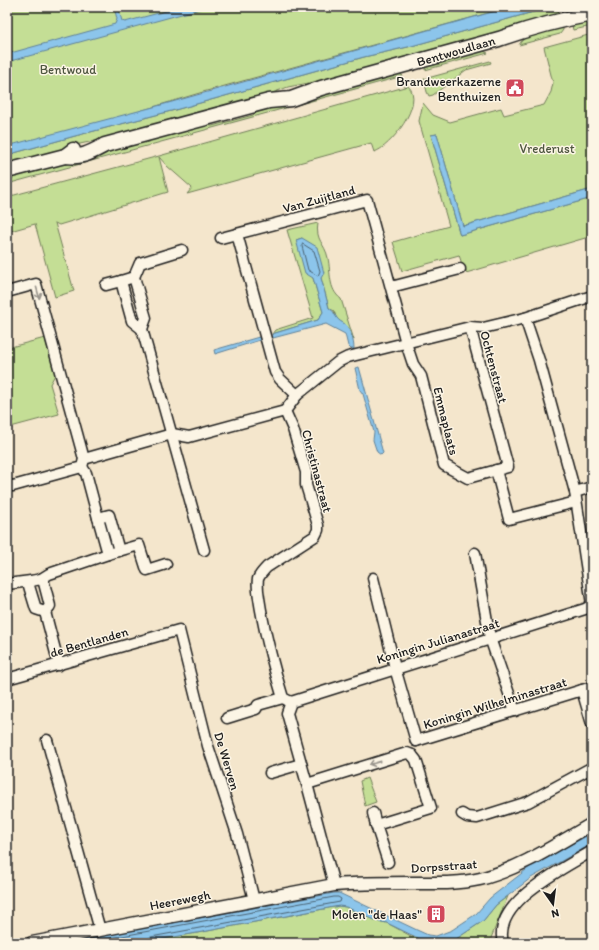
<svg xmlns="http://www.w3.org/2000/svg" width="599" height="950" font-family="Itim,sans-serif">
	<rect width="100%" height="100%" fill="#f4e6cc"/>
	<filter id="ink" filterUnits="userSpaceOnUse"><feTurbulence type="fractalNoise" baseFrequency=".025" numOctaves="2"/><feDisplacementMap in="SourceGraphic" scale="8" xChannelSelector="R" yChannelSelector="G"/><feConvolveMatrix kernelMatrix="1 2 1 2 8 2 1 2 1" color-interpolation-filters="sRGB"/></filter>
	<g filter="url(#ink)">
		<!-- green -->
		<g fill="#c4de95" stroke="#707d58">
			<path d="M7,7H510L203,92L7,151Z"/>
			<path d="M551,7H570L558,10L560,18L314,82L288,87L267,95L109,138L75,145L59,152L7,166V155L75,136L175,110L364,57L408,47Z"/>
			<path d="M592,19V26L573,30L571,21Z"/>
			<path d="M563,27V30L560,34L519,45C528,29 546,29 563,27Z"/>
			<path d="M592,34V189L463,226L437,134L431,135L460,235L592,198V236L466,273V270H464L459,255L402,271L393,242L449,226L419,121L423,103L433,115L450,122L501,108L504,115L544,105L551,92L553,83L544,47Z"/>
			<path d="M481,50L488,53L425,70L426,64Z"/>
			<path d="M490,61L491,63L466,70L433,95L429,96L427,92L424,79Z"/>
			<path d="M398,72L403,76L7,184V178L97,154L202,124L212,126L253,115L259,109Z"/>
			<path d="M408,86C426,102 390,148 374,152L371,143L187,194L192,188L167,166L159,157L168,192L59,225L55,223L74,291L55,297L35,224L7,232V197L159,156Z"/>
			<path d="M318,223C315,241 325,243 328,258C331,273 328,289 341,299L354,340L346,325L339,321L336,317L334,311L329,308L321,278L302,238L296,240L313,278L323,312L318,320L272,334L275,330L313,318L287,230Z"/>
			<path d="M45,338L49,353H51L56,373L50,384L59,414L7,428V348Z"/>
			<path d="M367,778L376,802L365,806L360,781Z"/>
			<path d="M508,896L489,943H446L456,939L483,921L496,905Z"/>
			<path d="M339,906L346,907L377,921L387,923L411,936L429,943L143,942L197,933Z"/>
		</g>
		<!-- water -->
		<g fill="#8cc5eb" stroke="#5f8198">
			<path d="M114,7H118L122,21L125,22L181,7H207L7,62V54L115,24L117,19Z"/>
			<path d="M510,7H551L408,47L364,57L175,110L75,136L7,155V146L22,142L161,105Z"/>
			<path d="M437,134L463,226L592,189V198L460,235L431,135Z"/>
			<path d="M302,238L317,247L324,273L321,278L329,308C334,311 334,314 337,318C339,321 342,322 345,324C351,329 354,342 354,349H351L348,346L345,334L326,324L273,338L272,334L318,320L323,312L313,278L305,273L296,240Z"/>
			<path d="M259,337L260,340L215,354L214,350Z"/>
			<path d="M359,367L383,453L381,455L377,452L373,440L374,432L363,394L360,390L355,368Z"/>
			<path d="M592,833V844L531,878L496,905L483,921L456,939L446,943H429L424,941L387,923L377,921L346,907L339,906L197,933L140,943H64L334,893H339L419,931L428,935L436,936L452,930L476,914L490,898L531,866Z"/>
		</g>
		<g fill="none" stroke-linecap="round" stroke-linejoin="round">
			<!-- shore -->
			<g stroke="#49606f" stroke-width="1">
				<path d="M303,244L314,251L320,271L318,276L308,270L302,246Z"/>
				<path d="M84,943L334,897H338L341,899L340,902L151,937L147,939V943"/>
			</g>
			<!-- minor casing -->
			<g stroke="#1c1c1c" stroke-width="13">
				<g id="minor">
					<path d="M237,234L275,372L280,379L297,395"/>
					<path d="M221,238L367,200L406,343L413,364L421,376L444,465L468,478L508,467L470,327"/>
					<path d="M182,250L140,263L134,277L146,318L142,329L204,550"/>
					<path d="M134,277L121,281L132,321L142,329"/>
					<path d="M106,285L121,281"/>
					<path d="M391,287L460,269"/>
					<path d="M7,292L36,284L84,459"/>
					<path d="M525,318L539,360L575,492L592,604"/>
					<path d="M82,467L86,473L98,518"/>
					<path d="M496,470L509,519L576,502"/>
					<path d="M7,485L13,486L82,467L84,459L172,434L189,437L285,411"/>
					<path d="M575,492L592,487"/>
					<path d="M475,553L490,638L515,711"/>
					<path d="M108,554L98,518L109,515L119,551"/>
					<path d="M373,578L395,668L416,741"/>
					<path d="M41,579L44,583L50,606L45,612"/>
					<path d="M7,584L31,581"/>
					<path d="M45,612L36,609L29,586L31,581L41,579L49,574L108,554L139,545L147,570L166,564"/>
					<path d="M45,612L59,665"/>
					<path d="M7,679L179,630L208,746L237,834L254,900"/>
					<path d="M582,690L592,724"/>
					<path d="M291,702L585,609L592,605"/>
					<path d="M227,718L256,709L258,705L283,698"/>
					<path d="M47,740L100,930"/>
					<path d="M416,741L592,687"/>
					<path d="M270,773L301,764"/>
					<path d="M307,784L407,753L412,755"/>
					<path d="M373,813L376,825"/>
					<path d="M462,814L467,817L477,818L528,802L589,769L592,774"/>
					<path d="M388,862L376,825L431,808L416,760L412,755"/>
					<path d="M334,885L307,784L287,713L291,702L283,698C273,665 264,632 259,598C258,592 257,585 258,579C260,574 264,570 267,567L315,536L318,530V525L306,485V472L293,429L285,411L297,395L338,362L348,357L470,327L483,328L525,318L592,296"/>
					<path d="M503,943C492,902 563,869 592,851"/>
				</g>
			</g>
			<!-- tertiary casing -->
			<g stroke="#1c1c1c" stroke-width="15">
				<path id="tertiary" d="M32,943L334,885C360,883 387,883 413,883C435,883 458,884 480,879C520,869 557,844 592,824"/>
			</g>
			<!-- secondary casing -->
			<g stroke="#1c1c1c" stroke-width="17">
				<g id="secondary">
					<path d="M65,156C82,158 90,153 105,145L269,101L291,99L321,88L499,39C530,28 560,20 592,14"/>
					<path d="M7,171L65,156L73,150"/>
				</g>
			</g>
			<!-- minor -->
			<use href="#minor" stroke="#fcf5e5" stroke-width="10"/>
			<!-- tertiary -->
			<use href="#tertiary" stroke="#fcf5e5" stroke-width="12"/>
			<!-- secondary -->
			<use href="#secondary" stroke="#fcf5e5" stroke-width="14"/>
		</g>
		<!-- one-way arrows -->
		<defs><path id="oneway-shaft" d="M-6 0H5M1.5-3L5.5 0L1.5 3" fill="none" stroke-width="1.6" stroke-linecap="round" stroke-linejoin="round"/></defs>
		<g stroke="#97938b">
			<use href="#oneway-shaft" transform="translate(38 293) rotate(75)"/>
			<use href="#oneway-shaft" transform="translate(375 763) rotate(163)"/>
		</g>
	</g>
	<!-- icons -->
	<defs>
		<g id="civic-square" transform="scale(1)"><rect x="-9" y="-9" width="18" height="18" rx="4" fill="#d1495b" stroke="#fcf5e5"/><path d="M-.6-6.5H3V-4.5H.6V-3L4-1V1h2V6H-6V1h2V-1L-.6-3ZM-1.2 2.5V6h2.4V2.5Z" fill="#fff"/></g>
		<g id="building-square" transform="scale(1)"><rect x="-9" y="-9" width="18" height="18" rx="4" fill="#d1495b" stroke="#fcf5e5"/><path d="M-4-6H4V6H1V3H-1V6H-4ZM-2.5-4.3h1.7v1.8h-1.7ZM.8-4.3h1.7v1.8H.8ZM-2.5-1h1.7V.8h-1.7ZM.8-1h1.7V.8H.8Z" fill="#fff"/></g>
	</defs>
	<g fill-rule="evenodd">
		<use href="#civic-square" x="515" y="88"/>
		<use href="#building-square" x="436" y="914"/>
	</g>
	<g text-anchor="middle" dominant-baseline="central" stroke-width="3" stroke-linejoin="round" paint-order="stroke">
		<!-- street labels -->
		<g font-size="13" fill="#1c1c1c" stroke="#fcf5e5">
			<text transform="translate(456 51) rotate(-16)">Bentwoudlaan</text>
			<text transform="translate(319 199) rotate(-15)">Van Zuijtland</text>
			<text transform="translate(494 367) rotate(75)">Ochtenstraat</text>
			<text transform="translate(446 421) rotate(76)">Emmaplaats</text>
			<text transform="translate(317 471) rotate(75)">Christinastraat</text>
			<text transform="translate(438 641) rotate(-17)">Koningin Julianastraat</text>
			<text transform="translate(89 642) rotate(-16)">de Bentlanden</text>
			<text transform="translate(495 703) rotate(-17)">Koningin Wilhelminastraat</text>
			<text transform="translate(227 761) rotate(73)">De Werven</text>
			<text transform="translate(444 866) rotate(-4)">Dorpsstraat</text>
			<text transform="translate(180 900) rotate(-11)">Heerewegh</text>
		</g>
		<!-- park labels -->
		<g font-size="13" fill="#4e5640" stroke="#fcf5e5">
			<text x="68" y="69">Bentwoud</text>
			<text x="547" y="148">Vrederust</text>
		</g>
		<!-- poi labels -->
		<g font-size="13" fill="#1c1c1c" stroke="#fcf5e5" text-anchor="end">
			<text x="501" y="81">Brandweerkazerne<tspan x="501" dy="15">Benthuizen</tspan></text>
			<text x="422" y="914">Molen "de Haas"</text>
		</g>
	</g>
	<!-- margin -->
	<rect width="599" height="950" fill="none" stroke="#fcf5e5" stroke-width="24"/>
	<rect x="12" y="12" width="575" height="926" fill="none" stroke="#1c1c1c" stroke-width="1.5" filter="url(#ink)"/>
	<!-- north arrow -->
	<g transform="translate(553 904) rotate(166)" stroke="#fcf5e5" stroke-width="3" paint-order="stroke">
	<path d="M0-3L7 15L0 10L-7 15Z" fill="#1c1c1c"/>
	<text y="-6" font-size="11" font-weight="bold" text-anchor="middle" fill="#1c1c1c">N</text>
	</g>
</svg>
